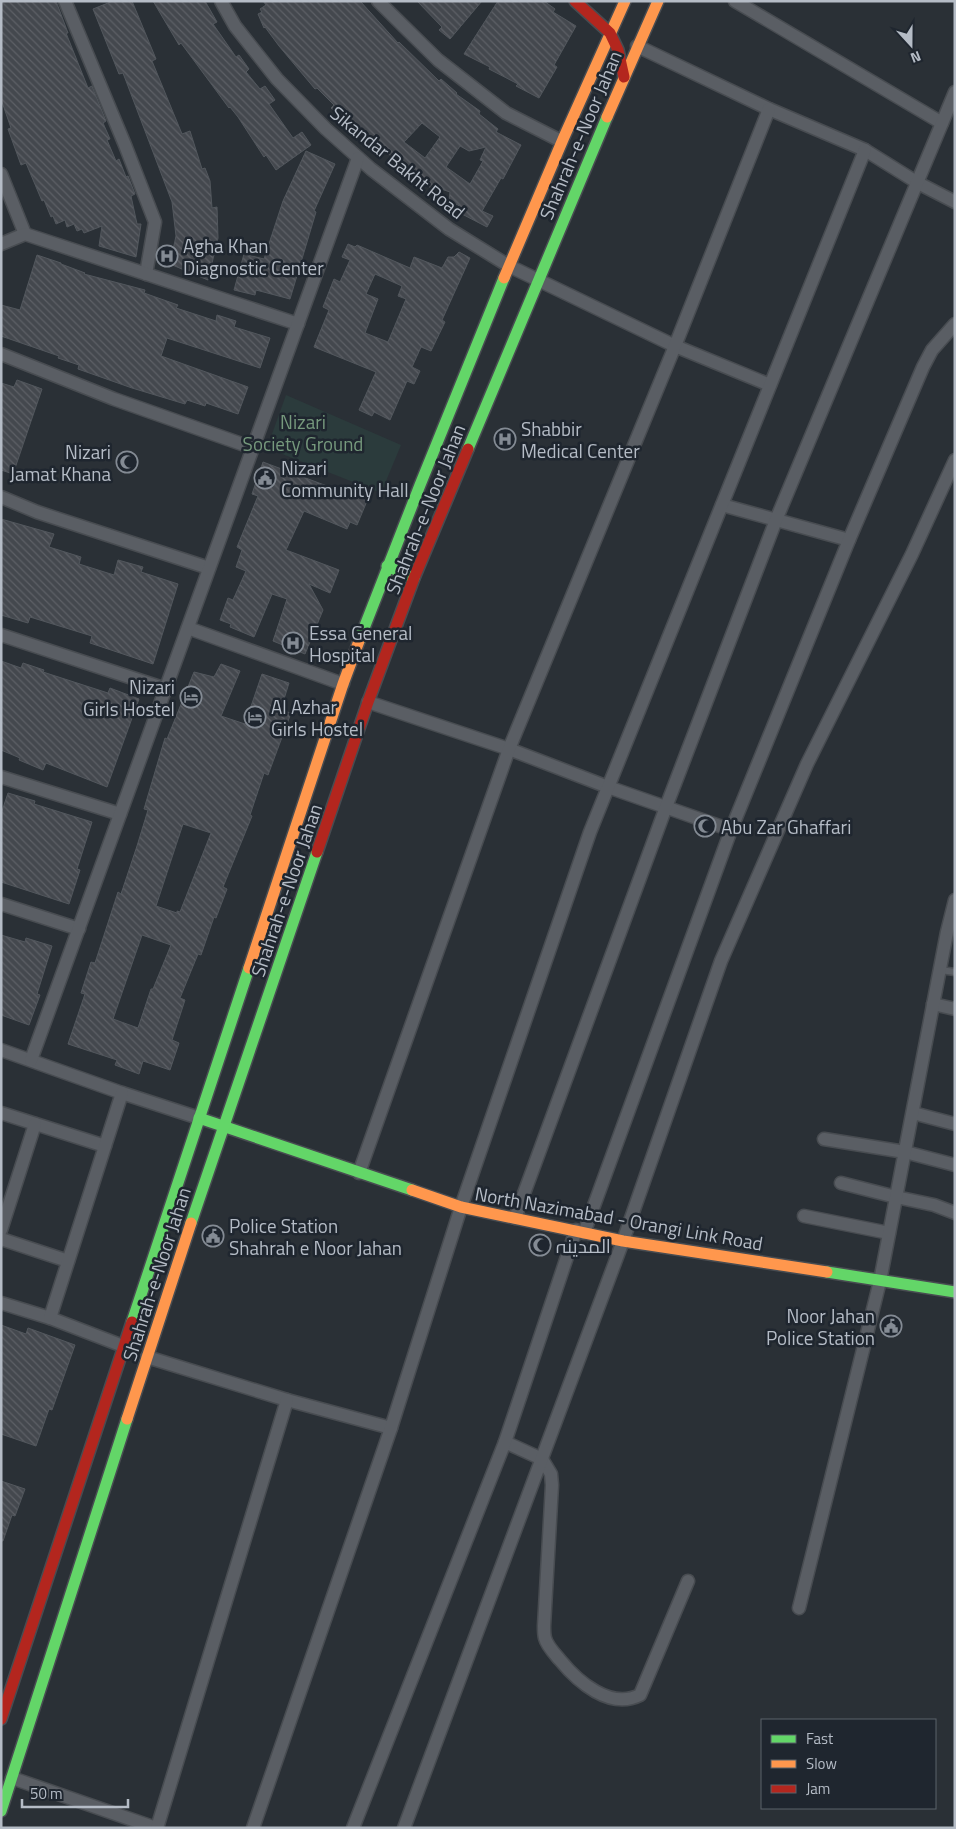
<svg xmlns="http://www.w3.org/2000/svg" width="956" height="1829" font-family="'Titillium Web',Cairo,sans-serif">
	<defs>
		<pattern id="building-back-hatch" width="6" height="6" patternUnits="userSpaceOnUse" patternTransform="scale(1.25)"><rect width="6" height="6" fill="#44484e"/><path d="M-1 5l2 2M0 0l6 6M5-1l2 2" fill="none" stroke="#5d6066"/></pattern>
	</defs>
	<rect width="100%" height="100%" fill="#2a3036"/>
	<!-- green -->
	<path fill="#2b3b3c" d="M286,395L401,445L381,493L267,448Z"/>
	<!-- building -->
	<g fill="url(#building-back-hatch)" stroke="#52575d" fill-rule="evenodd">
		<path d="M1,1H56L68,33H66L88,88L92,86L106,121L103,123L110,139L107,140L116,161L119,159L126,177L128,176L135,194L131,196L137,224H141L136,257L99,246L102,226L84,233L82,229L77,231L74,224L67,227L65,220L56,224L53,216L51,217L44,200L42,201L26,163L21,165L8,129L11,128L1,99Z"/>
		<path d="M113,1H132L156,59L152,61L182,134L190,131L202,169L205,168L210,181L212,208L217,207L218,238L208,280L170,264L176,236L172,202L123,73L119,74L93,9Z"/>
		<path d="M153,1H205L217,22L213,24L236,57L239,55L249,69L246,72L260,89L265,86L275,100L269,104L293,138L302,132L311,145L276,170L266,155L264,157L238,117L230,107L229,108L181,43L179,45Z"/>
		<path d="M263,1H360L398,43L399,42L439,81L441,79L457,93L456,94L480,111L479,114L498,129L496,132L521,145L503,179L501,178L482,211L493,216L487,227L460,213L463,208L449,200L450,192L432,186L431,188L413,175L415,172L353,130L354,129L331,108L334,105L317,88L315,89L279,46L265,27L264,28L258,14L262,12L260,9L266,5ZM422,123L440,137L425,158L404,142ZM460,146L469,151L486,147L480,160L483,161L470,184L446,167Z"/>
		<path d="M417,1H482L450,39L439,30L442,27Z"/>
		<path d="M498,1H544L555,9L553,12L576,26L554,65L557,67L539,98L516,86L518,84L489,69L490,67L464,54Z"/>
		<path d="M306,151L335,164L314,211L316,212L290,299L256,290L255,295L234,290L244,254L264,259L283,201Z"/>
		<path d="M348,244L355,247L357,245L410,268L414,257L442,268L448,257H454L459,252L470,258L442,320L445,322L431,351L421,347L412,367L420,371L414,384L407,381L390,420L374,412L372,416L359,410L376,372L314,347L329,310L323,307L334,279L340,282L350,260L342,257ZM375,274L402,286L398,296L406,299L388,342L365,333L378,299L366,294Z"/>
		<path d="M37,255L61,263V264L85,273L84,274L145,290L144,293L178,305L176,308L216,321L217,315L236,321L234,327L270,338L260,368L167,338L161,356L248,387L238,414L206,403L205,406L187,400L185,404L132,388L78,369L79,365L58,358L59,356L1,336V305L20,310Z"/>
		<path d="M17,380L42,389L13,474L1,470V383L14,387Z"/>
		<path d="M263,462L367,501L357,525L350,522L347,529L304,511L286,550L339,570L330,593L309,584L323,610L305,654L273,641L287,599L272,594L254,637L230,627L231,624L220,620L228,598L233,600L246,571L236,567L242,550L237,547L258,496L252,494Z"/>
		<path d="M1,519L54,534L49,547L81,557L79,564L114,575L118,560L143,567L141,572L178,584L153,664L90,643L92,636L30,617L28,623L1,615Z"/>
		<path d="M1,661L21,668L23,663L44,670L43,672L108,693L110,688L139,699L107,787L46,763L43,770L19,760L20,758L1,750Z"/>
		<path d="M221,664L240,671L221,716L245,724L262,674L289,683L284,699L287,700L284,711L291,713L268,775L264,773L250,815L252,816L223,887L227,889L216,918L214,917L201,955L198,954L180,998L185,1000L172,1040L179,1043L170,1070L143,1061L139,1074L115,1065L117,1060L68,1044L85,994L81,993L91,962L95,963L118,892L121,894L137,846L148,810L144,809L165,738L167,739L194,672L214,677ZM183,824L211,833L180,912L177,911V913L156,906ZM142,935L171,945L153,989H151L138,1028L113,1019Z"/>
		<path d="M8,793L35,801L34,804L92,822L77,869L80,870L69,904L1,882V814Z"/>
		<path d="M1,935L25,942L26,938L52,946L37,994L40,995L29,1025L1,1015Z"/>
		<path d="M1,1325L26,1334L28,1328L75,1345L52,1410L49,1409L36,1446L1,1434Z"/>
		<path d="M1,1481L25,1489L15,1516L12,1515L3,1541H1Z"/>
	</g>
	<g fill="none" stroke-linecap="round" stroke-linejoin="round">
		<!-- lane casing -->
		<g stroke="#484c51" stroke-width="9">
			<path id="lane" d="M940,970L955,972"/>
		</g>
		<!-- street casing -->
		<g stroke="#484c51" stroke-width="15">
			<g id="street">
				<path d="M65,1L125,145L155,222L146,274"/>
				<path d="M221,1L235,26L277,79L326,129L371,169L449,229L509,266L675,346L770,385"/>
				<path d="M378,1L438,60L506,113L561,141"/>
				<path d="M735,1L942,123"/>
				<path d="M637,46L769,109L865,150L918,183L955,202"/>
				<path d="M1,174L25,234"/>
				<path d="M1,244L25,234L298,324"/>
				<path d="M1,354L114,399L253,448"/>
				<path d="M1,497L37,512L209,568"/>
				<path d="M722,505L849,540"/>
				<path d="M188,628L343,684"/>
				<path d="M1,635L166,689"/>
				<path d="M368,702L509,749L608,787L731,830"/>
				<path d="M1,777L120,814"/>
				<path d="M1,904L79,929"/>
				<path d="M933,1004L955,1009"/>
				<path d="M1,1050L122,1093L199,1118"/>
				<path d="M31,1060L358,158"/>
				<path d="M1,1113L105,1146"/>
				<path d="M913,1113L955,1124"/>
				<path d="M824,1139L905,1152L955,1165"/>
				<path d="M359,1173L509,749L675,346L769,109"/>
				<path d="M841,1183L896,1197L934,1205L955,1213"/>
				<path d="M804,1216L889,1233"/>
				<path d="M515,1218L666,807L776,520L955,92"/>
				<path d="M1,1230L35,1124"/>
				<path d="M584,1233L731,830L849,540L923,367L932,350L955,324"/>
				<path d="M1,1239L68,1261"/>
				<path d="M1,1303L50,1318L123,1346"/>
				<path d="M50,1318L122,1093"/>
				<path d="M147,1357L287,1400L391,1428"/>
				<path d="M505,1442L542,1459L551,1474L552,1485L544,1626C544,1630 544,1634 545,1638C547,1646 555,1654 560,1660C578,1682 610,1710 640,1695L688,1581"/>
				<path d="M799,1608L880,1281L947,932L955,900"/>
				<path d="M12,1778L156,1828"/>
				<path d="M157,1828L287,1400"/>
				<path d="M253,1828L391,1428L461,1207L590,832L865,150"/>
				<path d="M353,1828L505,1442L576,1230"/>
				<path d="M404,1828L623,1241L721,961L807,764L912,554L955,460"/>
			</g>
		</g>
		<!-- fast casing -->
		<g stroke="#484c51" stroke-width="14">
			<g id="fast">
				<path d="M468,449L607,117"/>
				<path d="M387,566L414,578"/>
				<path d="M359,641L420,485L504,278"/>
				<path d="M199,1118L412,1190"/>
				<path d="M191,1223L317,852"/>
				<path d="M827,1272L955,1292"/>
				<path d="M132,1322L249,968"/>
				<path d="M1,1811L127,1419"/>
			</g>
		</g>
		<!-- slow casing -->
		<g stroke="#484c51" stroke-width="14">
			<g id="slow">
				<path d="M607,117L658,1"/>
				<path d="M504,278L564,137L625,1"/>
				<path d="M249,968L343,684L359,641"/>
				<path d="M412,1190L461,1207L623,1241L827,1272"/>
				<path d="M127,1419L191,1223"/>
			</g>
		</g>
		<!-- jam casing -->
		<g stroke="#484c51" stroke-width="14">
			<g id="jam">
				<path d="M575,1L610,33L618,50L624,77"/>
				<path d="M317,852L368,702L414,578L468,449"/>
				<path d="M1,1719L132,1322"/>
			</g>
		</g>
		<!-- lane -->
		<use href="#lane" stroke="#5a5e64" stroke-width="6"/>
		<!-- street -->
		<use href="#street" stroke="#5a5e64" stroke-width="12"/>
		<!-- fast -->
		<use href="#fast" stroke="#63d668" stroke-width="11"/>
		<!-- slow -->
		<use href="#slow" stroke="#ff974d" stroke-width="11"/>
		<!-- jam -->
		<use href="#jam" stroke="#b3261e" stroke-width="11"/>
	</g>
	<!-- icons -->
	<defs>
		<g id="hospital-ring" transform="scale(1.125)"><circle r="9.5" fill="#1f262f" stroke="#848b94" stroke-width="1.5"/><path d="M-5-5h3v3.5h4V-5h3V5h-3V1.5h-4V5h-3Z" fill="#848b94"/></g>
		<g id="mosque-ring" transform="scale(1.125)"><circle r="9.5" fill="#1f262f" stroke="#848b94" stroke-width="1.5"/><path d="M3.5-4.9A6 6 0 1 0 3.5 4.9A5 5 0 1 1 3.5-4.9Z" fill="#848b94"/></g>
		<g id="civic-ring" transform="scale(1.125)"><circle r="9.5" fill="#1f262f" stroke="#848b94" stroke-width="1.5"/><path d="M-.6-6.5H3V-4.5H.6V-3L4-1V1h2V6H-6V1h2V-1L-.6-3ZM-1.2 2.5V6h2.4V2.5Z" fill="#848b94"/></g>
		<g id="hotel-ring" transform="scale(1.125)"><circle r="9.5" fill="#1f262f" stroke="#848b94" stroke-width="1.5"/><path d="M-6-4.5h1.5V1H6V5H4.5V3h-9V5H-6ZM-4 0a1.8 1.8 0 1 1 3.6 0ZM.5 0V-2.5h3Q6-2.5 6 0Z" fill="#848b94"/></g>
	</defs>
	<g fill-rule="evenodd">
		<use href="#hospital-ring" x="167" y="256"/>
		<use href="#hospital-ring" x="505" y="439"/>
		<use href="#mosque-ring" x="127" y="462"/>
		<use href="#civic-ring" x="265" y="478"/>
		<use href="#hospital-ring" x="293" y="643"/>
		<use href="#hotel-ring" x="191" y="697"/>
		<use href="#hotel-ring" x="255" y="717"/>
		<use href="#mosque-ring" x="705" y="826"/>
		<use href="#civic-ring" x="213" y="1236"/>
		<use href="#mosque-ring" x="540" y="1245"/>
		<use href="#civic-ring" x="891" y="1326"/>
	</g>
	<g text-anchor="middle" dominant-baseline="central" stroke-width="5" stroke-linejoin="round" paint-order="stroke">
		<!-- street labels -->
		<g font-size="19" fill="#b5bcc6" stroke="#1f262f">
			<text transform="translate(580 135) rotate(-67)">Shahrah-e-Noor Jahan</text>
			<text transform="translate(398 162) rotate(39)">Sikandar Bakht Road</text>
			<text transform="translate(425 509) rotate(-68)">Shahrah-e-Noor Jahan</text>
			<text transform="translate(286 890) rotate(-71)">Shahrah-e-Noor Jahan</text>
			<text transform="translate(619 1218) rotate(10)">North Nazimabad - Orangi Link Road</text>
			<text transform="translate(156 1274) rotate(-72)">Shahrah-e-Noor Jahan</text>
		</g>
		<!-- poi labels -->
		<g font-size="19" fill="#b5bcc6" stroke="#1f262f" text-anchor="start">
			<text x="183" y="245">Agha Khan<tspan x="183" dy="22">Diagnostic Center</tspan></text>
			<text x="521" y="428">Shabbir<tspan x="521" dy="22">Medical Center</tspan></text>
			<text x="111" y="451" text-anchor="end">Nizari<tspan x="111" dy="22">Jamat Khana</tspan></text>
			<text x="281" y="467">Nizari<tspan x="281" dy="22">Community Hall</tspan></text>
			<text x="309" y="632">Essa General<tspan x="309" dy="22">Hospital</tspan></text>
			<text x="175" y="686" text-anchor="end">Nizari<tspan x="175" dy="22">Girls Hostel</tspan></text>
			<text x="271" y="706">Al Azhar<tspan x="271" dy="22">Girls Hostel</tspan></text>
			<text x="721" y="826">Abu Zar Ghaffari</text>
			<text x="229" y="1225">Police Station<tspan x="229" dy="22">Shahrah e Noor Jahan</tspan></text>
			<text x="556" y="1245">المدینہ</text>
			<text x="875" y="1315" text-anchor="end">Noor Jahan<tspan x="875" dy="22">Police Station</tspan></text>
		</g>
		<!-- park labels -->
		<g font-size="19" fill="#76997d" stroke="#1f262f">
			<text x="303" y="421">Nizari<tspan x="303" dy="22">Society Ground</tspan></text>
		</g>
	</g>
	<!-- border -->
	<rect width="956" height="1829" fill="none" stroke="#b5bcc6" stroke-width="5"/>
	<!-- legend -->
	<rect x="761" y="1719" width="175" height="90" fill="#1f262f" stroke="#5b626b"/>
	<rect x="771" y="1735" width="25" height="8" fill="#63d668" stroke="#5b626b"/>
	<text x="806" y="1744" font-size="15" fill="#b5bcc6">Fast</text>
	<rect x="771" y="1760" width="25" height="8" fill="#ff974d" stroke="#5b626b"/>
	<text x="806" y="1769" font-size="15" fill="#b5bcc6">Slow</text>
	<rect x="771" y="1785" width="25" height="8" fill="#b3261e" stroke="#5b626b"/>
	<text x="806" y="1794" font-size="15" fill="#b5bcc6">Jam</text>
	<!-- north arrow -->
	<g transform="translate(911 45) rotate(159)" stroke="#1f262f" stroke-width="4" paint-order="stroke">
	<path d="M0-4L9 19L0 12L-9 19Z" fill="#b5bcc6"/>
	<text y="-8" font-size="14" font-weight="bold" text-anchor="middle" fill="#b5bcc6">N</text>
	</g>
	<!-- scale -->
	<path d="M22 1799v8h106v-8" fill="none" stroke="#b5bcc6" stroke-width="2.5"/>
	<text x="30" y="1799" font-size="15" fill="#b5bcc6" stroke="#1f262f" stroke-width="4" paint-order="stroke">50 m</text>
</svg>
